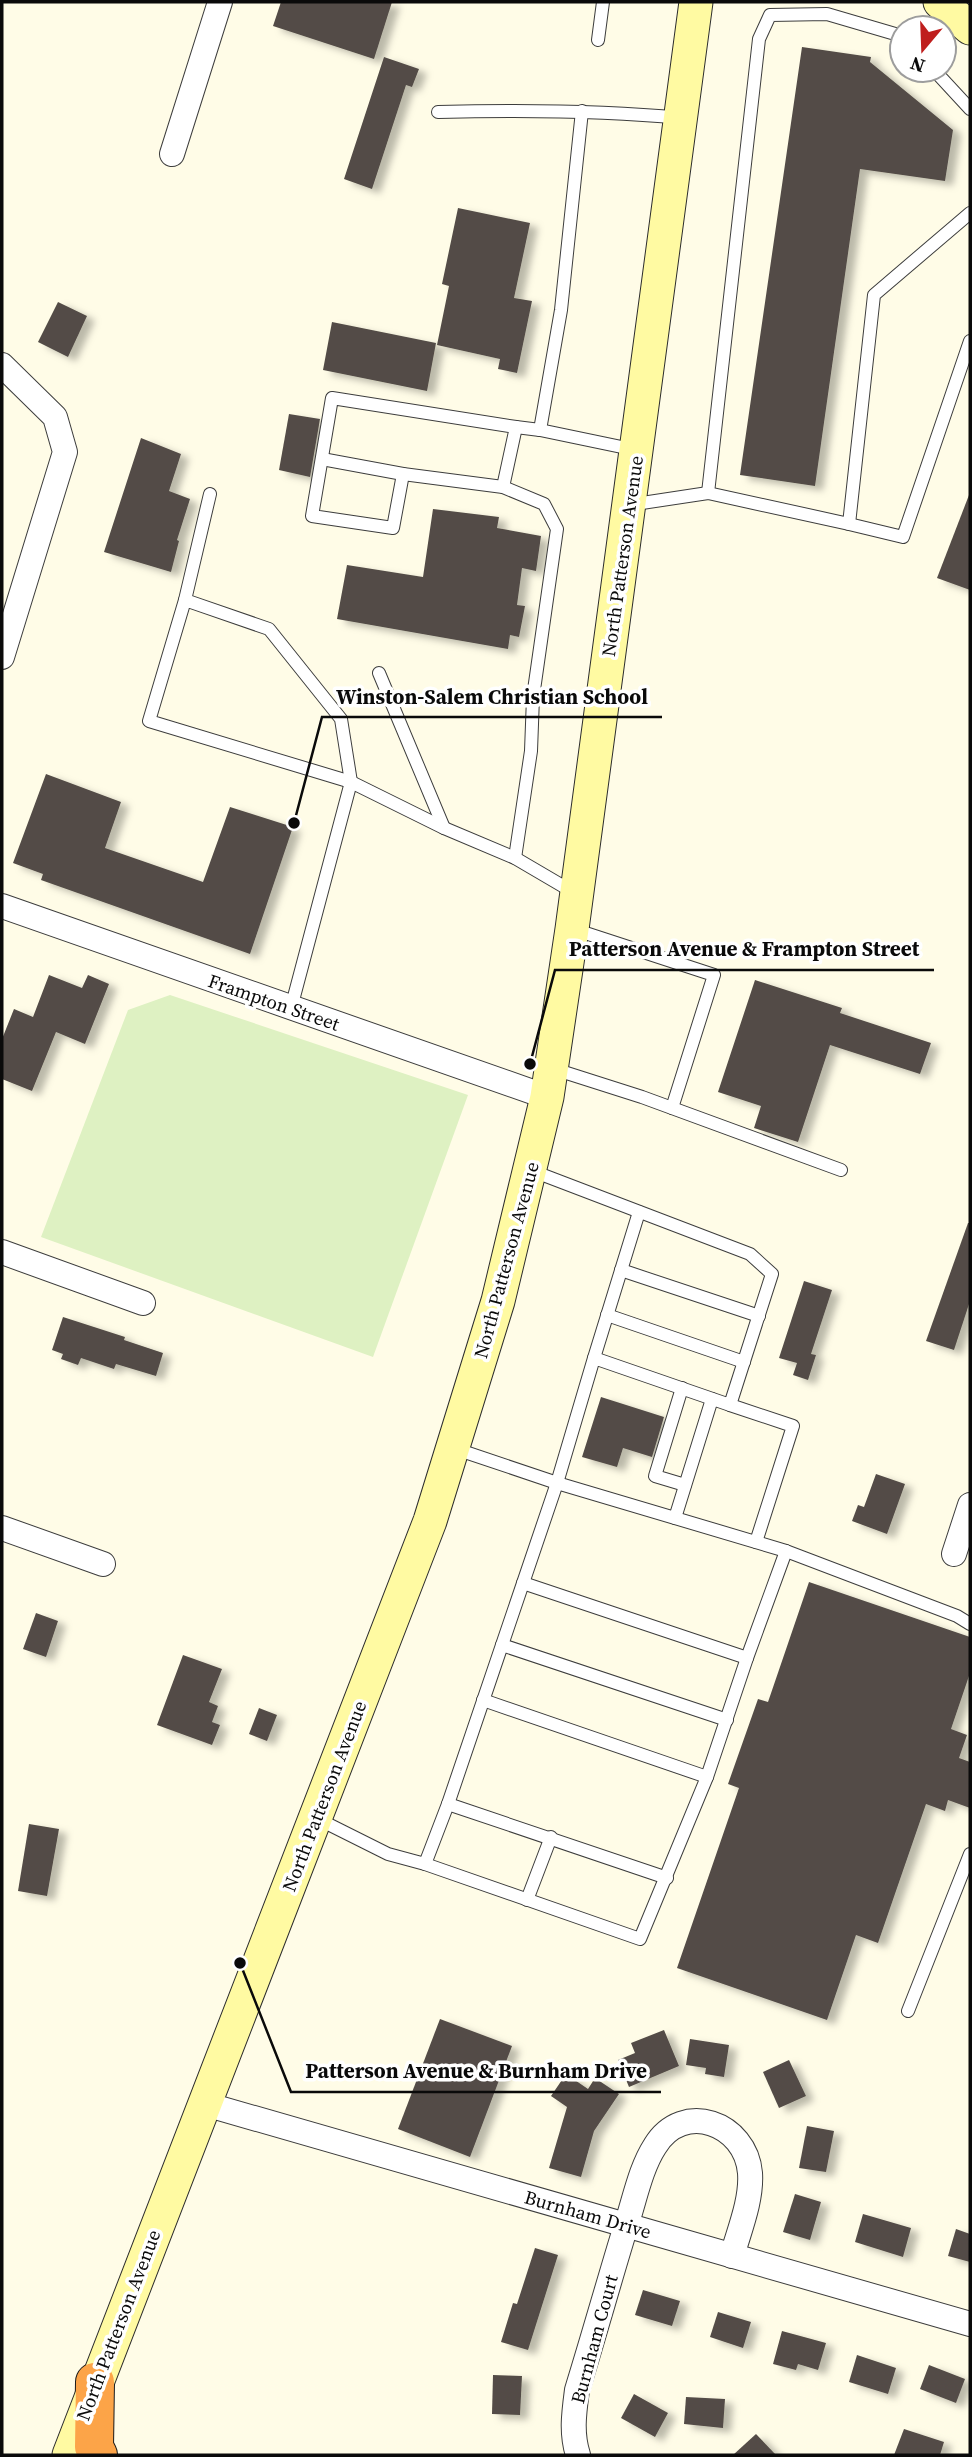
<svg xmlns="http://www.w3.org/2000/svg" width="972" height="2457" font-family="'Source Serif 4',serif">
	<defs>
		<filter id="shadow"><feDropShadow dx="8" dy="4.5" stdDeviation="3.5" flood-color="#0004"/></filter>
	</defs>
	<rect width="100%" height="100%" fill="#fffce7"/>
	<!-- pitch -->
	<path fill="#def1c2" d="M170,995L468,1095L373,1357L41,1237L128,1010Z"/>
	<!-- building -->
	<g fill="#534c46" filter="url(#shadow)">
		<path d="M281,2H392L374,59L273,26Z"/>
		<path d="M802,47L871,57L870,62L953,130L945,181L860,169L815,486L740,475Z"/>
		<path d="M384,57L419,69L412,87L406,85L372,189L344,179Z"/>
		<path d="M458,208L530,223L514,298L532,301L517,373L498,369L500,359L437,345L449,286L442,284Z"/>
		<path d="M58,302L87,316L68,357L38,342Z"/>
		<path d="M332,322L436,343L427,391L323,370Z"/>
		<path d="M289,414L320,419L310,477L279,470Z"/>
		<path d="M141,438L181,454L169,491L190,499L177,540L179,541L171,572L104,552Z"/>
		<path d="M969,495H970V590L937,578Z"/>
		<path d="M433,509L499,517L497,528L541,536L536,571L522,568L517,605L525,606L519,637L510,635L508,649L337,619L347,565L423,577Z"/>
		<path d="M46,774L121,802L105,848L203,882L230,807L293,827L250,954L41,880L43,874L13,863Z"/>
		<path d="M49,975L82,988L88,975L109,984L85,1044L56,1032L32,1091L2,1079V1039L14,1009L33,1017Z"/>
		<path d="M755,980L842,1008L840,1013L931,1043L920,1074L830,1045L798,1142L754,1128L761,1106L718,1092Z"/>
		<path d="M968,1223H970V1301L954,1350L926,1341Z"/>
		<path d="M804,1281L832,1290L811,1354L816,1355L808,1380L793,1375L797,1363L779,1358Z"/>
		<path d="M63,1317L125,1337L124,1340L163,1353L156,1376L116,1364L114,1369L81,1358L78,1365L61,1359L63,1354L52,1350Z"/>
		<path d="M601,1397L664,1417L652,1457L623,1448L617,1467L582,1457Z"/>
		<path d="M876,1474L905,1484L887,1534L852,1521L858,1505L864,1507Z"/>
		<path d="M809,1582L970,1637V1673L951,1729L967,1735L959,1758L970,1762V1808L948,1800L945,1811L926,1804L878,1943L856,1935L827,2020L677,1968L739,1788L728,1784L758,1699L768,1702Z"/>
		<path d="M36,1613L58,1621L46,1657L23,1649Z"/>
		<path d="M183,1655L222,1669L209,1702L218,1706L212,1722L220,1725L212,1745L157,1725Z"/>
		<path d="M259,1708L277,1715L267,1741L249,1734Z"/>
		<path d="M29,1824L59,1829L47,1896L18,1891Z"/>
		<path d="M440,2019L512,2046L470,2157L398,2129Z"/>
		<path d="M664,2030L679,2066L629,2087L618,2060L635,2053L631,2043Z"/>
		<path d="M690,2039L729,2045L724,2077L705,2074L706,2068L686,2065Z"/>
		<path d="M789,2060L806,2096L779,2108L763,2072Z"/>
		<path d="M566,2074L588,2089L595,2078L619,2094L594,2131L581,2177L549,2168L567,2107L551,2096Z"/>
		<path d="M807,2126L834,2131L826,2172L799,2168Z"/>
		<path d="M795,2194L821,2202L810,2240L783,2232Z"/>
		<path d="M863,2214L911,2228L903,2257L855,2242Z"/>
		<path d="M956,2229L970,2234V2262L948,2256Z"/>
		<path d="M535,2248L558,2255L528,2350L501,2342L513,2303L517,2304Z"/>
		<path d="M643,2290L680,2301L672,2326L635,2315Z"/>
		<path d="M718,2312L751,2322L743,2348L710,2337Z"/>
		<path d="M782,2331L826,2343L818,2370L798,2364L796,2370L773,2364Z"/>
		<path d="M857,2355L896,2368L888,2394L849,2382Z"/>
		<path d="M929,2365L965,2379L956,2403L920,2389Z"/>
		<path d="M493,2375L522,2376L520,2415L492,2414Z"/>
		<path d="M634,2394L668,2413L655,2437L621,2418Z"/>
		<path d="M686,2397L725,2399L723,2428L684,2424Z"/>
		<path d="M904,2429L944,2442L940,2455H894Z"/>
		<path d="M756,2434L776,2455H733Z"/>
	</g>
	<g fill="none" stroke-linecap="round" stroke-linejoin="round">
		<!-- lane casing -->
		<g stroke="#3d3d3d" stroke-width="14">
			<g id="lane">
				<path d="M598,40L603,2"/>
				<path d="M934,70L970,109"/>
				<path d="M438,112C519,110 599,110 680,118"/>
				<path d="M516,427L540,430L636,450"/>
				<path d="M540,430L561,310L582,111"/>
				<path d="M322,459L403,474L503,487L544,504L557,529L533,697L531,751L515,858"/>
				<path d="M403,474L393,528L312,516L332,398L516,427L503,487"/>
				<path d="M708,493L759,39L770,15L827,14L902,36"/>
				<path d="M629,505L708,493L849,524L874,295L970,213"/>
				<path d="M849,524L903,537L970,341"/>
				<path d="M185,600L269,629L341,719L351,782L149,721Z"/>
				<path d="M185,600L210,494"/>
				<path d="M379,673L444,828"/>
				<path d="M573,929L714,975L672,1108"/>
				<path d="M291,1008L351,782L444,828L515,858L573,892"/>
				<path d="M551,1068L642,1097L841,1170"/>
				<path d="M621,1270L759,1316"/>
				<path d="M607,1315L744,1362"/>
				<path d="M594,1358L639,1212"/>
				<path d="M682,1388L655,1476L685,1485"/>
				<path d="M730,1405L793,1426L756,1542"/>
				<path d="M453,1448L557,1483L594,1358L730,1405L772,1274L750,1254L530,1170"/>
				<path d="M675,1518L712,1399"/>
				<path d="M523,1583L747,1658"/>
				<path d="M502,1645L727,1720"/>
				<path d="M483,1700L707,1777"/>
				<path d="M448,1804L667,1878"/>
				<path d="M318,1819L388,1854L425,1864L448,1804L557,1483L786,1551L957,1616L970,1624"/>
				<path d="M425,1864L640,1939L707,1777L747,1658L786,1551"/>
				<path d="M527,1900L551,1837"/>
				<path d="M908,2011L970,1854"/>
			</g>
		</g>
		<!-- street casing -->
		<g stroke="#3d3d3d" stroke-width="26">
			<g id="street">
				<path d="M172,154L220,2"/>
				<path d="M2,365L55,417L65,452L2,657"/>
				<path d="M2,906L547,1097"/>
				<path d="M2,1252L143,1303"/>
				<path d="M2,1528L103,1564"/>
				<path d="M954,1554L970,1505"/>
				<path d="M205,2104L970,2324"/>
				<path d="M578,2455C571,2433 574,2413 577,2390C595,2332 611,2274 629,2216C636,2193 642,2166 655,2146C683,2100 746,2123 750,2173C752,2200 739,2231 732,2256"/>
			</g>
		</g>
		<!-- secondary casing -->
		<g stroke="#2c2c2c" stroke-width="35">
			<g id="secondary">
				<path d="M940,2L970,28"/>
				<path d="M69,2455L430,1521L498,1301L547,1097L572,929L696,2"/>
			</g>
		</g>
		<!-- highway casing -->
		<g stroke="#1b1b1b" stroke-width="40">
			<path id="highway" d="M95,2382L94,2447L98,2455"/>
		</g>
		<!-- lane -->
		<use href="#lane" stroke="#fff" stroke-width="12"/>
		<!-- street -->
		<use href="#street" stroke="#fff" stroke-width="24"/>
		<!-- secondary -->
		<use href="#secondary" stroke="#fffaa2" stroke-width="33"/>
		<!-- highway -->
		<use href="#highway" stroke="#fca448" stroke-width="38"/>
	</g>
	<g text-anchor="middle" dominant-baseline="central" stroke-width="7" stroke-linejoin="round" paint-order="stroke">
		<!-- street labels -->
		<g font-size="19" fill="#0a0a0a" stroke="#fff">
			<text transform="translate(622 556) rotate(-82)">North Patterson Avenue</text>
			<text transform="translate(274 1002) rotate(19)">Frampton Street</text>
			<text transform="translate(506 1260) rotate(-75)">North Patterson Avenue</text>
			<text transform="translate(324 1796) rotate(-69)">North Patterson Avenue</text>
			<text transform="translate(588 2214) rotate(16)">Burnham Drive</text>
			<text transform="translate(118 2325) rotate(-69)">North Patterson Avenue</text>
			<text transform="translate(594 2339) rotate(-75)">Burnham Court</text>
		</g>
	</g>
	<!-- callouts -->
	<path fill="none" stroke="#0a0a0a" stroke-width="2.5" d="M294 823L322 717H662M530 1064L555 970H934M240 1963L291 2092H661"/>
	<g fill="#0a0a0a" stroke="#fff" stroke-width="2.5">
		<circle cx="294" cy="823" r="7"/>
		<circle cx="530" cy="1064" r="7"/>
		<circle cx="240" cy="1963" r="7"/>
	</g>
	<g font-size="21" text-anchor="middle" font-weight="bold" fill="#0a0a0a" stroke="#fff" stroke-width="7" stroke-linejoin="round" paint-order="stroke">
		<text x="492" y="704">Winston-Salem Christian School</text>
		<text x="744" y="956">Patterson Avenue &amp; Frampton Street</text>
		<text x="476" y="2078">Patterson Avenue &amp; Burnham Drive</text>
	</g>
	<!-- border -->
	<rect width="972" height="2457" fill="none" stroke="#0a0a0a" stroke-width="7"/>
	<!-- north arrow -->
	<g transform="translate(923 49) rotate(199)"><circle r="33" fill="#ffffff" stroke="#9d9d9d" stroke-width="2"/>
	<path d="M0-5L12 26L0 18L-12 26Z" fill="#bf1e1d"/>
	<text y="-10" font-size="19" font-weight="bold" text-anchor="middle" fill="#0a0a0a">N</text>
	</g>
</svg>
